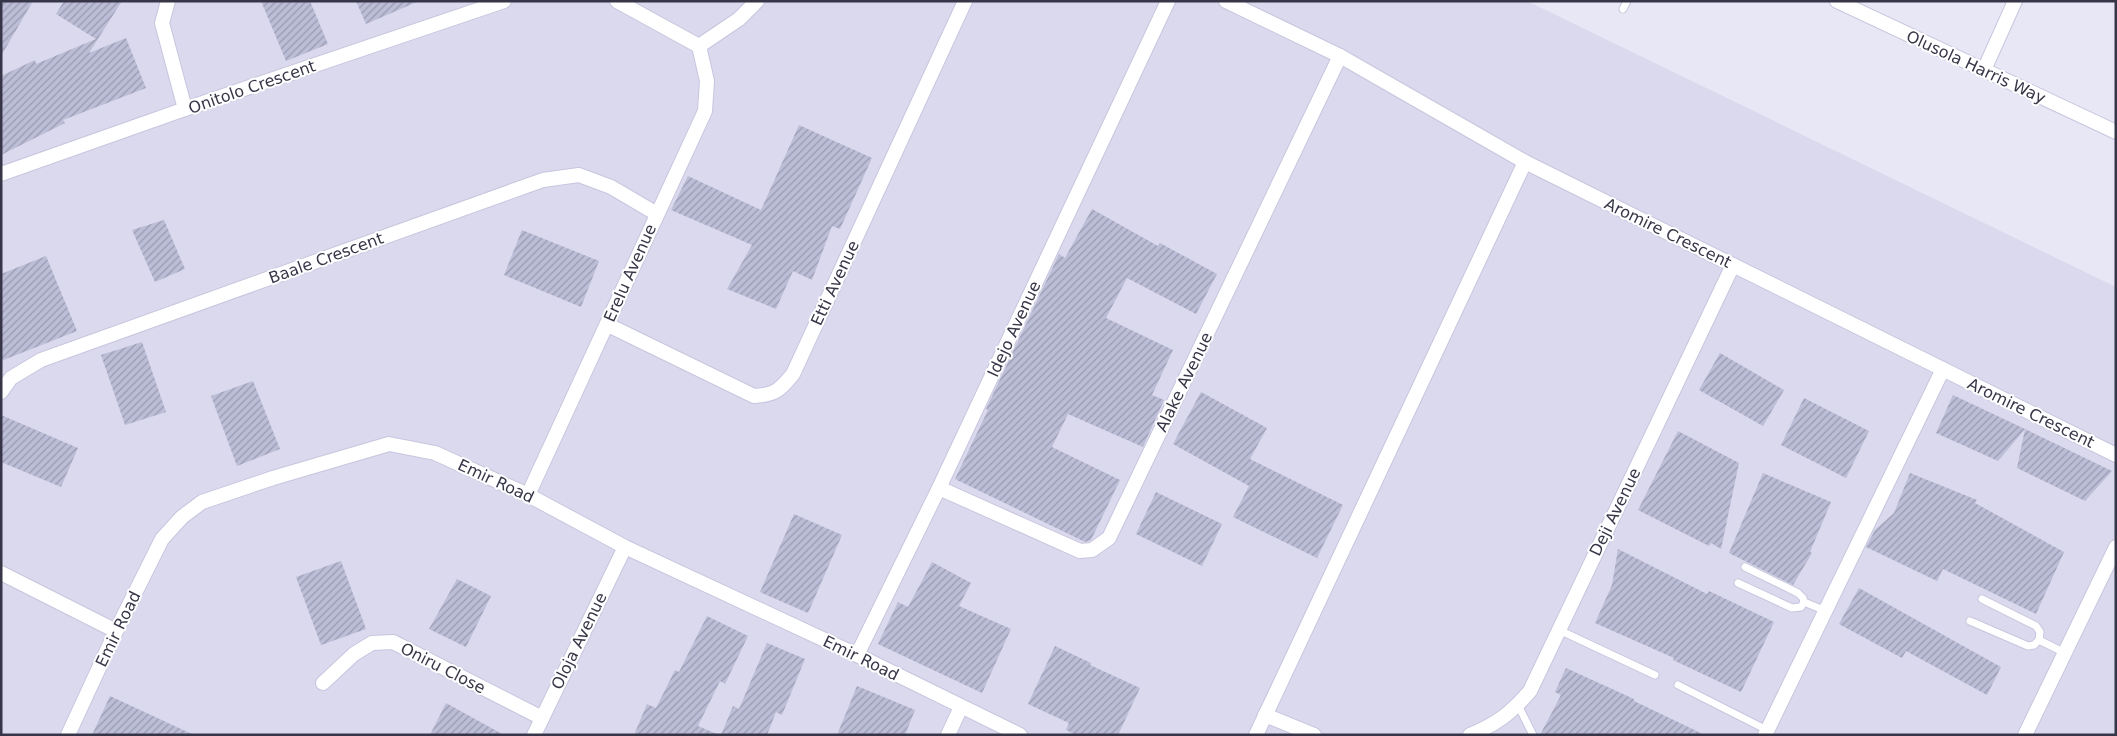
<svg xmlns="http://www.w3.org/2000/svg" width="2117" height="736" font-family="'DejaVu Sans',sans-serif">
	<defs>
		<pattern id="building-hatch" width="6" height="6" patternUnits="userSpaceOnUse" patternTransform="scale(1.25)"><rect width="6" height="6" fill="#bcbdd7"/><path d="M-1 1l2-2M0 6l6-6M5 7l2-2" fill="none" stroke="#9a9ab0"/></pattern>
	</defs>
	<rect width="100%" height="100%" fill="#e8e7f5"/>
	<!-- residential -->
	<path fill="#dad9ed" d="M1,1H1527L2116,287V735H1Z"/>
	<!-- building -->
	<g fill="url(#building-hatch)">
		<path d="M1,1H33L1,56Z"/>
		<path d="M64,1H122L89,53L126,38L146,88L63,120L65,123L1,155V76L35,60L36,64L96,39L56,14Z"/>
		<path d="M261,1H310L328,44L286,61Z"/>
		<path d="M356,1H419L366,24Z"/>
		<path d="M799,125L872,158L840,229L832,226L812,280L793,271L776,309L727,289L752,245L671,210L688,176L761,210Z"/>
		<path d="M1092,209L1158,246L1160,243L1217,274L1196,314L1127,278L1106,318L1173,350L1152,395L1164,400L1143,447L1068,414L1052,447L1120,480L1091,540L1085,542L955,479L988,410L986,409L1059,254L1065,258Z"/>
		<path d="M164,220L185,269L155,282L132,230Z"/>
		<path d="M522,230L599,261L581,307L504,275Z"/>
		<path d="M46,256L77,331L1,361V274Z"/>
		<path d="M142,342L166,412L125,425L101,355Z"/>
		<path d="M1720,353L1784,390L1763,426L1699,390Z"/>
		<path d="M253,381L280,449L237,466L211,396Z"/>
		<path d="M1201,392L1267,428L1250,459L1343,505L1317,558L1233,517L1249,486L1173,444Z"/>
		<path d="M1953,395L2025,429L1998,461L1936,433Z"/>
		<path d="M1804,398L1869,431L1846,478L1781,445Z"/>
		<path d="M1,415L78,448L61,487L1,462Z"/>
		<path d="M2025,429L2112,471L2085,501L2017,468Z"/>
		<path d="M1678,431L1739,463L1721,549L1711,543L1709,546L1638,510Z"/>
		<path d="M1763,473L1831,502L1810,552L1812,553L1793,585L1729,553Z"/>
		<path d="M1910,473L1977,500L1975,503L2064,552L2036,614L1943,569L1937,581L1866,547L1875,530L1894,513Z"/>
		<path d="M1156,492L1222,524L1202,566L1136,534Z"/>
		<path d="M794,514L842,535L808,613L760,592Z"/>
		<path d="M1618,549L1707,594L1709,591L1774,622L1741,692L1673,660L1674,658L1595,623L1612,585Z"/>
		<path d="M341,561L366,629L321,645L296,577Z"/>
		<path d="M932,562L971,583L959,606L1011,629L982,693L878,644L898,602L908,607Z"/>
		<path d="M457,579L491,596L466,647L429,629Z"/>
		<path d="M1859,588L2001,667L1987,695L1906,651L1902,658L1839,624Z"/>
		<path d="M707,616L748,636L725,684L720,681L698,726L719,735H634L647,704L656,708L675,670L679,672Z"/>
		<path d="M767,643L805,659L782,715L776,712L767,735H721L733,706L739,709Z"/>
		<path d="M1055,646L1091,663L1090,665L1140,688L1118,735H1076L1066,730L1069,723L1028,704Z"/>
		<path d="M1566,668L1634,699V701L1705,735H1540L1561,695L1555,692Z"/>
		<path d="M857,686L915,710L905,735H837Z"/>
		<path d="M110,696L194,735H92Z"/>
		<path d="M446,703L504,735H430Z"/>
	</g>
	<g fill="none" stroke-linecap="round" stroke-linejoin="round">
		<!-- service casing -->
		<g stroke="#c7c6df" stroke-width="9">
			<g id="service">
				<path d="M1623,9L1627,1"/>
				<path d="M1745,567L1798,593L1803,598L1804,602L1826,611"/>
				<path d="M1738,583L1792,608L1801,607L1804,602"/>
				<path d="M1970,621L2028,646L2034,645L2039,640L2040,632L2036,626L1982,599"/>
				<path d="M1559,630L1655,675"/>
				<path d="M2039,640L2065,653"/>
				<path d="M1678,685L1767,730"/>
				<path d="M1518,705L1533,735"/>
			</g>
		</g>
		<!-- minor casing -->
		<g stroke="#c7c6df" stroke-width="16">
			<g id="minor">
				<path d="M168,1L162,23L185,109"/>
				<path d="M617,1L699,46"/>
				<path d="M1226,1L1340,56L1525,162L2116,455"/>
				<path d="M1837,1L2116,132"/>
				<path d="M699,46L739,19L757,1"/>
				<path d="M1984,70L2015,1"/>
				<path d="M1,174L185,109L504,1"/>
				<path d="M608,325L754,396C775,395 780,390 793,374L965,1"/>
				<path d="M1,392L11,378L41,360L543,180L579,175L611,187L657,214"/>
				<path d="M939,488L1080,551L1092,550L1109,538L1340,56"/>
				<path d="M528,495L705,111L707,81L699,46"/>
				<path d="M1,573L116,631"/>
				<path d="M857,655L939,488L1168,1"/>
				<path d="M323,683L354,654L372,643L393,642L542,718"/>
				<path d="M1265,715L1314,735"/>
				<path d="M68,735L116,631L162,539L182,517L202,502L273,478L389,444L435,453L528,495L625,547L857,655L1020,735"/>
				<path d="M534,735L625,547"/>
				<path d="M948,735L961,707"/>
				<path d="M1256,735L1525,162"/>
				<path d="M1470,735C1497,724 1511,713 1530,691L1733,265"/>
				<path d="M1765,735L1943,369"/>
				<path d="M2025,735L2116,547"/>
			</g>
		</g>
		<!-- service -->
		<use href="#service" stroke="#fff" stroke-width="7"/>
		<!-- minor -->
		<use href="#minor" stroke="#fff" stroke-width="14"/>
	</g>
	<g text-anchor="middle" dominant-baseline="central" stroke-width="4" stroke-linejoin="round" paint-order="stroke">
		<!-- street labels -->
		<g font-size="16" fill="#363648" stroke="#fff">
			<text transform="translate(1976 67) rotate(25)">Olusola Harris Way</text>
			<text transform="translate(252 87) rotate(-19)">Onitolo Crescent</text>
			<text transform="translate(1668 233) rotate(26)">Aromire Crescent</text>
			<text transform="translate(326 258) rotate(-20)">Baale Crescent</text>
			<text transform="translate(630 273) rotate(-66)">Erelu Avenue</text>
			<text transform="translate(835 283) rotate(-65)">Etti Avenue</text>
			<text transform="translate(1014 329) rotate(-65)">Idejo Avenue</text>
			<text transform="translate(1184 382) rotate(-64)">Alake Avenue</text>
			<text transform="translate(2031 413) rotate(26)">Aromire Crescent</text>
			<text transform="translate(496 481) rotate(25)">Emir Road</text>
			<text transform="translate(1615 512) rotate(-64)">Deji Avenue</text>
			<text transform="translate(118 629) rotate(-64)">Emir Road</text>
			<text transform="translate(579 641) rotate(-64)">Oloja Avenue</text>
			<text transform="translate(861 658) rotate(26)">Emir Road</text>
			<text transform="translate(443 668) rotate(27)">Oniru Close</text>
		</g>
	</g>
	<!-- border -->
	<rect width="2117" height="736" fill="none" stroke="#363648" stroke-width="5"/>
</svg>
